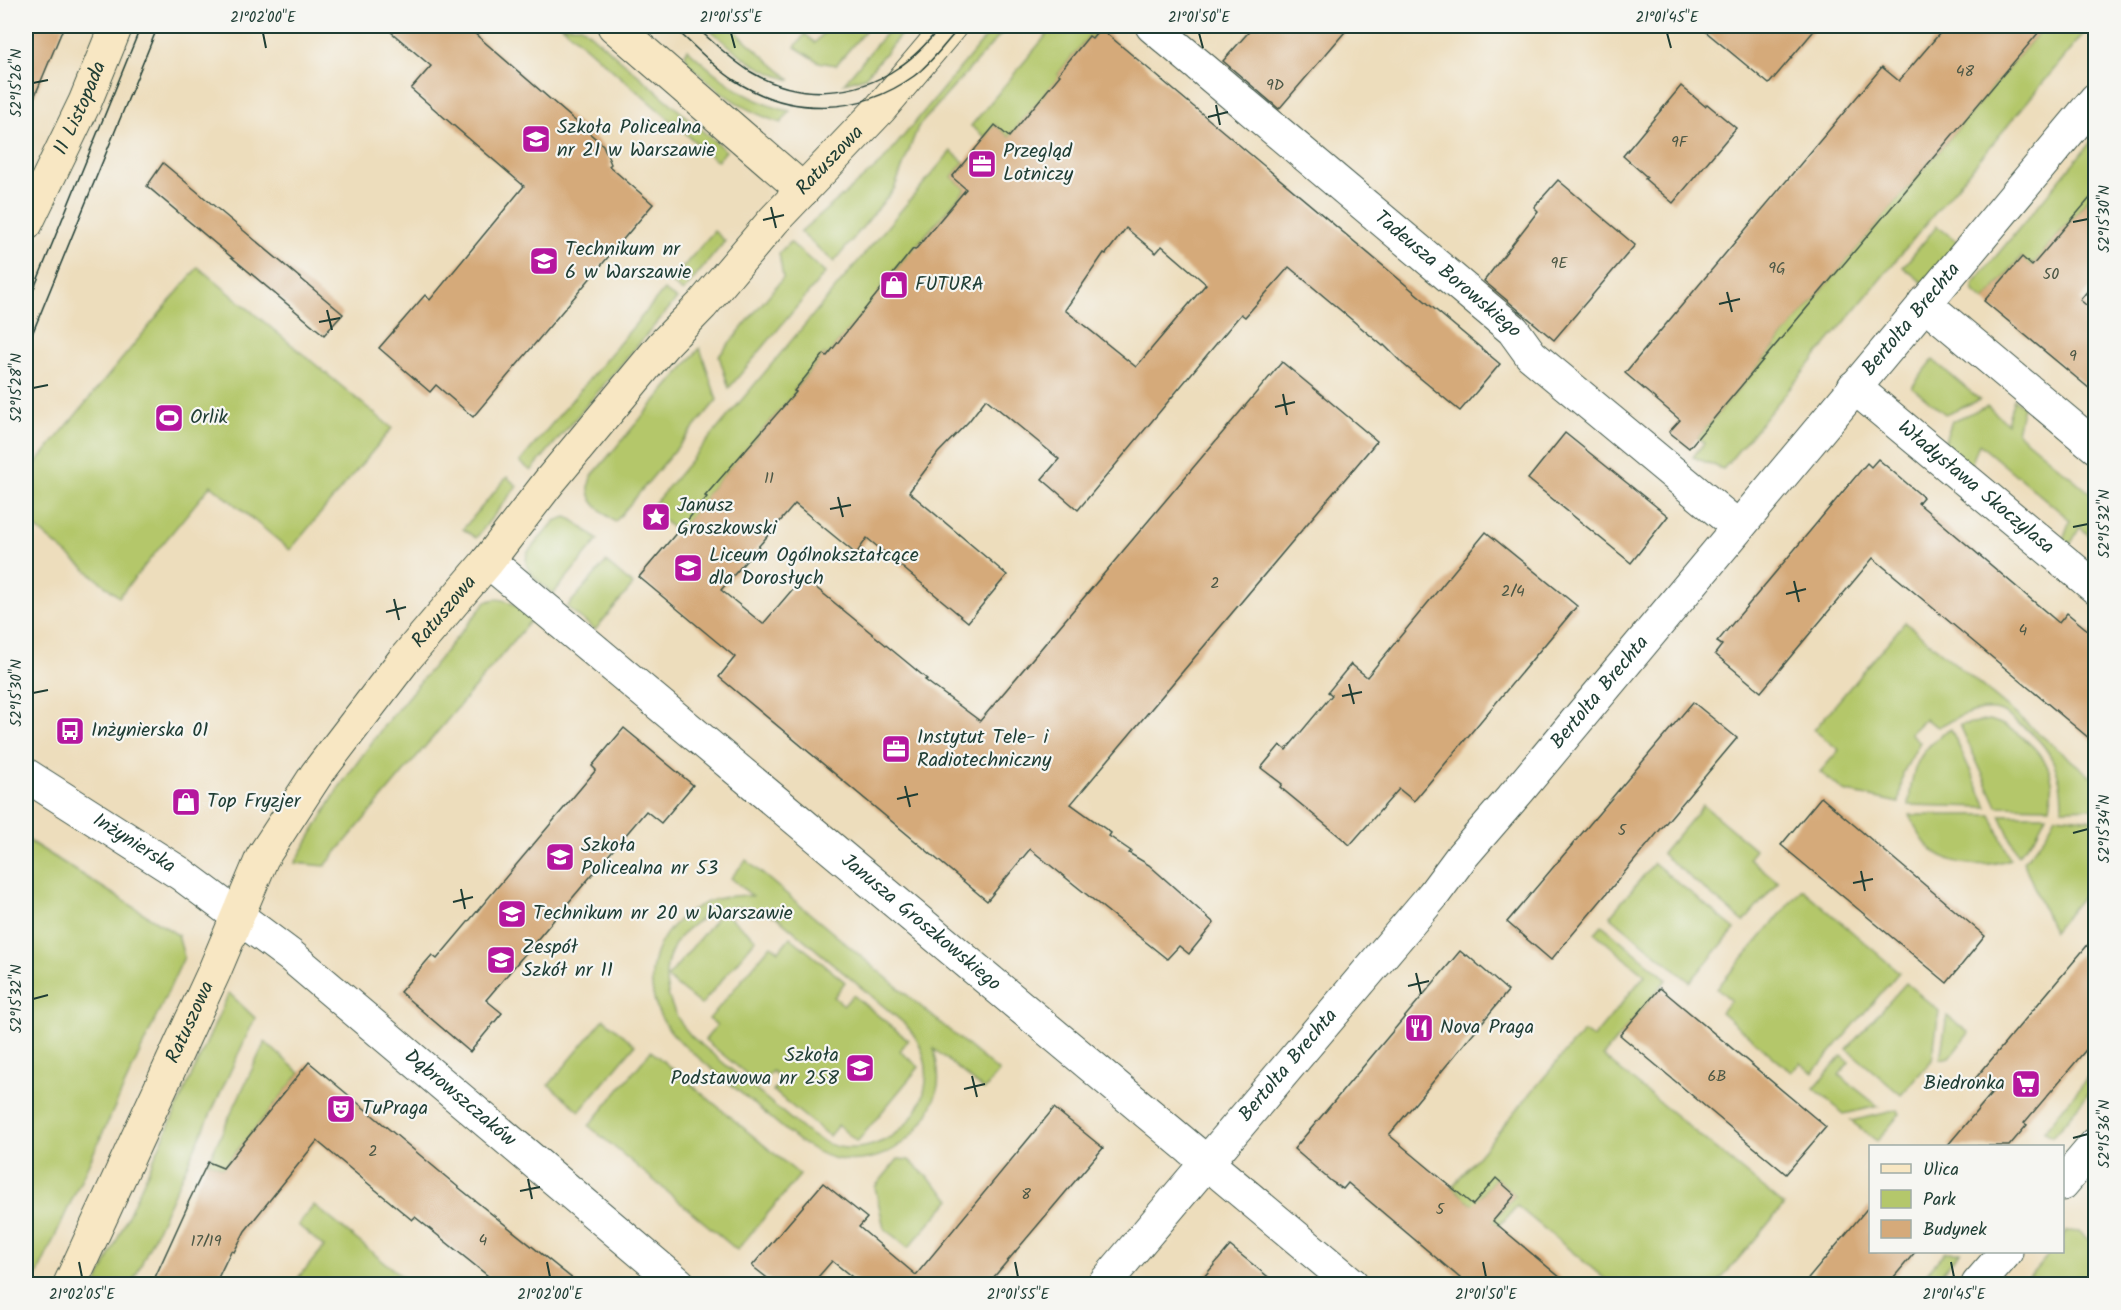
<svg xmlns="http://www.w3.org/2000/svg" width="2121" height="1310" font-family="Kalam,sans-serif">
	<rect width="100%" height="100%" fill="#f6f6f2"/>
	<filter id="ink" filterUnits="userSpaceOnUse"><feTurbulence type="fractalNoise" baseFrequency=".0167" numOctaves="2"/><feDisplacementMap in="SourceGraphic" scale="12" xChannelSelector="R" yChannelSelector="G"/><feConvolveMatrix kernelMatrix="1 2 1 2 8 2 1 2 1" color-interpolation-filters="sRGB"/></filter>
	<filter id="wash" filterUnits="userSpaceOnUse"><feTurbulence type="fractalNoise" baseFrequency=".008" numOctaves="4" result="noise"/><feDisplacementMap in="SourceGraphic" scale="24" xChannelSelector="R" yChannelSelector="G"/><feGaussianBlur stdDeviation="1.35" result="paint"/><feColorMatrix in="noise" values="0 0 0 0 0 0 0 0 0 0 0 0 0 0 0 0 0 1.4 0 .05"/><feComposite in="paint" operator="in"/></filter>
	<g filter="url(#wash)">
		<rect width="100%" height="100%" fill="#edddbc"/>
		<!-- green -->
		<g fill="#b4c76b" stroke="#6a8250" stroke-width="1.5" fill-rule="evenodd">
			<path d="M562,26H581L726,151L717,161Z"/>
			<path d="M706,26H729L791,80C753,69 735,51 706,26Z"/>
			<path d="M829,26H859L865,31L836,65L819,62L795,47L805,34L815,43Z"/>
			<path d="M892,26H908L865,77L844,83Z"/>
			<path d="M995,26H1008L918,127L894,189L834,262L800,232L882,162Z"/>
			<path d="M1054,26H1097L1100,28L1092,38L1089,36L1058,74L1060,76L1009,137L995,125L985,137L971,126Z"/>
			<path d="M2044,26H2090L1723,469L1693,457L1704,443L1698,438L1699,436Z"/>
			<path d="M687,49C718,77 748,103 790,111L781,123C740,110 720,92 688,64L685,54Z"/>
			<path d="M2095,137V191L2032,266L2021,257L1984,301L1974,292L1973,284Z"/>
			<path d="M951,151L964,162L952,177L966,189L881,286L883,288L827,356L824,354L794,390L796,392L706,495L707,497L677,533L654,510V504Z"/>
			<path d="M1937,226L1958,242L1923,283L1903,267Z"/>
			<path d="M714,231L725,241L683,292L670,282Z"/>
			<path d="M790,242L825,273L729,388L719,356L783,278L779,253Z"/>
			<path d="M198,267L392,428L290,550L211,485L119,597L26,520V475Z"/>
			<path d="M664,290L677,299L531,471L520,462Z"/>
			<path d="M700,348L717,400L615,522C599,509 583,500 591,477Z"/>
			<path d="M1933,360L1980,400L1945,414L1912,387Z"/>
			<path d="M2014,399L2023,406L2017,432L2095,497V541L2080,527L2069,547L2062,542L2070,520L1979,444L1970,468L1944,443L1952,421L1987,406L2007,423Z"/>
			<path d="M507,477L517,486L476,538L463,529Z"/>
			<path d="M566,517L573,520L598,540L553,594C540,582 520,571 528,552L555,521Z"/>
			<path d="M606,562L633,585L595,630L567,607Z"/>
			<path d="M495,599C511,599 520,609 532,619L325,866L295,863L338,789L383,727L486,602Z"/>
			<path d="M1905,622L2095,780V808L2062,809C2063,772 2050,744 2018,723C2012,719 2005,713 1999,711C1978,706 1955,718 1938,727L1925,719L1910,733L1920,742L1903,773L1899,803L1844,791L1820,772L1839,750L1814,730Z"/>
			<path d="M1990,720C2014,727 2042,749 2050,773C2054,784 2052,796 2050,807L1997,806L1960,725Z"/>
			<path d="M1951,729L1987,807L1909,805C1911,768 1919,748 1951,729Z"/>
			<path d="M1703,805L1755,849L1749,858L1778,882L1744,922L1662,854Z"/>
			<path d="M1910,815H1991L2010,859C1983,869 1946,866 1926,844C1919,835 1914,825 1910,815Z"/>
			<path d="M2000,815H2046L2036,835L2018,855Z"/>
			<path d="M2056,816L2095,820V881L2053,932L2023,861C2038,848 2047,834 2056,816Z"/>
			<path d="M26,839L178,935L184,957L33,1284H26Z"/>
			<path d="M746,860L999,1072L984,1090L934,1049C936,1061 940,1073 938,1085C930,1133 882,1171 833,1158C819,1154 808,1147 796,1139L681,1043C671,1032 662,1022 657,1009C634,945 689,890 752,896L731,878ZM739,907L759,910L777,917L906,1025C914,1035 921,1044 924,1057C938,1108 889,1157 838,1147C825,1144 815,1138 805,1131L691,1036C643,982 667,916 739,907Z"/>
			<path d="M1654,863L1735,929L1690,982L1610,916Z"/>
			<path d="M1802,889L1899,972L1813,1073L1800,1063L1791,1072L1721,1012L1731,1000L1717,988Z"/>
			<path d="M722,911L756,939L701,1005L667,978Z"/>
			<path d="M1602,925L1667,979L1603,1056L1784,1205L1717,1284H1611L1517,1206L1499,1226L1487,1216L1499,1214L1515,1195L1496,1178L1479,1198L1478,1209L1452,1187L1572,1044L1584,1032L1593,1038L1645,975L1595,933Z"/>
			<path d="M790,937L845,982L834,997L844,1005L853,995L908,1040L900,1051L919,1067L857,1142L838,1125L829,1136L773,1091L782,1080L772,1071L760,1085L705,1040L717,1025L709,1019L771,945L779,951Z"/>
			<path d="M1906,983L1939,1011L1932,1060L1901,1095L1847,1049Z"/>
			<path d="M229,993L255,1018L132,1284H97Z"/>
			<path d="M1947,1016L1969,1033L1950,1057L1940,1059Z"/>
			<path d="M604,1019L635,1045L580,1111L549,1085Z"/>
			<path d="M265,1042L300,1073L223,1168L208,1162Z"/>
			<path d="M651,1051L800,1175L737,1250L589,1126Z"/>
			<path d="M1842,1056L1849,1062L1839,1075L1878,1106L1844,1114L1814,1088Z"/>
			<path d="M2095,1069V1086L2052,1137L2044,1131Z"/>
			<path d="M1898,1110L1900,1114L1877,1141L1851,1121Z"/>
			<path d="M898,1159L909,1160L951,1199L908,1248L884,1228L875,1187Z"/>
			<path d="M314,1205L411,1284H293L324,1247L298,1225Z"/>
			<path d="M2067,1231L2080,1232L2095,1246V1284H2023L2051,1252H2062L2063,1237Z"/>
			<path d="M1945,1252H1960L1932,1284H1917Z"/>
		</g>
		<g id="blocks">
			<!-- building -->
			<g fill="#d5aa7a" fill-rule="evenodd">
				<path d="M26,26H64L26,117Z"/>
				<path d="M384,26H466L603,145L611,164L609,166L653,204L473,417L436,385L430,392L379,348L425,295L430,300L524,186L411,89L431,66Z"/>
				<path d="M1254,26H1350L1279,109L1223,61Z"/>
				<path d="M1699,26H1818L1769,84Z"/>
				<path d="M1946,26H2044L1689,448L1669,432L1680,420L1625,373L1882,67L1899,81Z"/>
				<path d="M1100,28L1500,364L1460,411L1403,364L1384,345L1383,346L1289,267L1245,317L1241,314L1078,510L1042,479L1059,459L986,399L969,421L938,453L909,492L1007,575L968,622L867,538L856,554L795,504L721,590L763,624L803,577L909,664L927,679L925,680L980,721L1282,362L1328,400L1377,441L1071,804L1111,833L1109,836L1131,851L1129,853L1149,865L1214,923L1189,954L1179,946L1167,959L1030,849L987,901L719,677L735,657L639,577L707,497L705,496L796,392L794,391L824,354L827,356L913,249L915,250L966,189L952,177L995,125L1009,137L1060,75L1058,74L1089,36L1092,38ZM1126,228L1156,253L1162,246L1206,284L1136,367L1065,310L1104,253L1106,254Z"/>
				<path d="M1681,86L1705,106L1707,104L1736,128L1673,203L1645,179L1647,177L1623,156Z"/>
				<path d="M163,163L343,314L324,335L147,186Z"/>
				<path d="M1558,180L1635,245L1554,340L1484,281L1538,211L1534,207Z"/>
				<path d="M2096,191V281L2080,300L2096,313V394L1984,301L2022,257L2032,266Z"/>
				<path d="M1565,433L1668,516L1631,563L1528,479Z"/>
				<path d="M1878,459L1923,497L1918,503L2059,623L2067,613L2096,637V744L1873,558L1761,692L1715,654L1722,645L1717,642L1867,463L1871,467Z"/>
				<path d="M1486,532L1577,606L1414,801L1399,789L1350,845L1280,787L1282,784L1261,768L1280,745L1286,750L1332,695L1328,692L1351,664L1367,677Z"/>
				<path d="M1693,702L1737,738L1551,960L1507,922Z"/>
				<path d="M624,728L693,785L661,823L646,811L486,1000L502,1013L470,1052L400,992L432,955L437,959L596,770L592,766Z"/>
				<path d="M1821,797L1985,936L1947,983L1781,845Z"/>
				<path d="M2096,935V1038L2024,1123L2027,1125L2009,1146H1947L1992,1093L1975,1079Z"/>
				<path d="M1460,951L1466,956L1467,955L1508,991L1389,1135L1473,1205L1496,1178L1515,1195L1493,1221L1568,1284H1467L1348,1183L1343,1189L1332,1182L1294,1149Z"/>
				<path d="M1660,988L1826,1127L1786,1174L1620,1035Z"/>
				<path d="M309,1062L458,1187L579,1284H498L415,1217L412,1220L317,1141L245,1231L234,1252L231,1251L215,1284H152L188,1205H187L208,1162L223,1168Z"/>
				<path d="M1054,1108L1103,1148L988,1284H861L832,1261L812,1284H775L752,1266L823,1183L867,1218L859,1227L916,1275Z"/>
				<path d="M1870,1205V1251H1916L1888,1284H1804Z"/>
				<path d="M1230,1246L1277,1284H1198Z"/>
			</g>
		</g>
	</g>
	<g filter="url(#ink)">
		<use href="#blocks" fill-opacity="0" stroke="#3e5548" stroke-width="1.5"/>
		<g fill="none" stroke-linecap="round" stroke-linejoin="round">
			<!-- street casing -->
			<g stroke="#3e5548" stroke-width="35">
				<g id="street">
					<path id="s1" d="M1152,26L1513,330L1531,355L1738,527"/>
					<path d="M1924,303L2096,447"/>
					<path id="s2" d="M1854,387L2096,588"/>
					<path id="s3" d="M488,561L1352,1284"/>
					<path id="s4" d="M26,775L181,874L291,956L679,1284"/>
					<path d="M2062,1184L2096,1144"/>
					<path id="s5" d="M1104,1284L1433,895L1462,856L1519,790L2096,99"/>
					<path d="M1978,1284L2006,1252"/>
				</g>
			</g>
			<!-- secondary casing -->
			<g stroke="#3e5548" stroke-width="35">
				<g id="secondary">
					<path d="M614,26L803,190"/>
					<path id="s6" d="M26,224L85,102L116,26"/>
					<path id="s7" d="M70,1284L214,972L262,858L316,775L404,660L488,561L549,482L663,345L702,305L774,220L880,109L950,26"/>
				</g>
			</g>
			<!-- street -->
			<use href="#street" stroke="#fff" stroke-width="33"/>
			<!-- secondary -->
			<use href="#secondary" stroke="#f8e7c3" stroke-width="33"/>
			<!-- tram -->
			<g stroke="#1f3d34" stroke-width="1.5">
				<path d="M672,26C693,44 711,65 734,80C790,117 860,115 914,76C932,63 946,42 961,26"/>
				<path d="M695,26C713,42 730,59 751,72C797,100 855,98 899,67C916,56 929,41 941,26"/>
				<path d="M26,308L141,26"/>
				<path d="M26,349L158,26"/>
			</g>
		</g>
	</g>
	<!-- ticks -->
	<path fill="none" stroke="#1f3d34" stroke-width="2" d="M263,33L266,48M731,33L735,48M1199,33L1203,48M1667,33L1671,48M33,83L48,80M1216,105L1220,125M1208,117L1228,112M771,207L776,228M763,220L784,215M2073,222L2088,219M1727,292L1732,312M1719,304L1740,299M327,310L332,330M319,322L340,318M33,388L48,385M1283,394L1287,415M1275,407L1295,402M838,497L843,517M830,509L851,505M2073,527L2088,524M1794,581L1799,602M1786,594L1806,589M394,599L399,620M386,612L406,607M1349,684L1354,704M33,693L48,690M1342,696L1362,692M905,786L910,807M897,799L918,794M2073,833L2088,829M1861,871L1865,891M1853,883L1873,879M461,889L465,909M453,902L473,897M1416,973L1421,994M1408,986L1429,981M33,999L48,995M972,1076L977,1097M964,1089L985,1084M2073,1138L2088,1134M528,1179L532,1199M520,1191L540,1187M79,1262L82,1277M547,1262L550,1277M1015,1262L1018,1277M1483,1262L1486,1277M1951,1262L1954,1277"/>
	<!-- icons -->
	<defs>
		<g id="university-square" transform="scale(1.5)"><rect x="-9" y="-9" width="18" height="18" rx="4" fill="#b5179e" stroke="#f6f6f2"/><path d="M0-5L7-2L0 1L-7-2ZM-4 1L0 2.5L4 1V4Q0 6-4 4Z" fill="#fff"/></g>
		<g id="office-square" transform="scale(1.5)"><rect x="-9" y="-9" width="18" height="18" rx="4" fill="#b5179e" stroke="#f6f6f2"/><path d="M-6-3h4V-5.5h4V-3h4V5H-6ZM-1-4.5V-3h2v-1.5ZM-6 0V1H6V0Z" fill="#fff"/></g>
		<g id="school-square" transform="scale(1.5)"><rect x="-9" y="-9" width="18" height="18" rx="4" fill="#b5179e" stroke="#f6f6f2"/><path d="M0-5L7-2L0 1L-7-2ZM-4 1L0 2.5L4 1V4Q0 6-4 4Z" fill="#fff"/></g>
		<g id="shop-square" transform="scale(1.5)"><rect x="-9" y="-9" width="18" height="18" rx="4" fill="#b5179e" stroke="#f6f6f2"/><path d="M-5-2.5h2.3a2.7 3.5 0 0 1 5.4 0H5L5.5 6h-11ZM-1.5-2.5h3a1.5 2.3 0 0 0-3 0Z" fill="#fff"/></g>
		<g id="stadium-square" transform="scale(1.5)"><rect x="-9" y="-9" width="18" height="18" rx="4" fill="#b5179e" stroke="#f6f6f2"/><path d="M0-5a6.5 5 0 1 0 0 10a6.5 5 0 1 0 0-10ZM-3.5-1.8h7v3.6h-7Z" fill="#fff"/></g>
		<g id="sight-square" transform="scale(1.5)"><rect x="-9" y="-9" width="18" height="18" rx="4" fill="#b5179e" stroke="#f6f6f2"/><path d="M0-6L1.8-2.2L6-1.7L2.9 1.2L3.7 5.4L0 3.3L-3.7 5.4L-2.9 1.2L-6-1.7L-1.8-2.2Z" fill="#fff"/></g>
		<g id="bus-square" transform="scale(1.5)"><rect x="-9" y="-9" width="18" height="18" rx="4" fill="#b5179e" stroke="#f6f6f2"/><path d="M-5-6H5V4H4V6H2V4H-2V6H-4V4H-5ZM-3.5-4V0h7V-4ZM-3.5 1.2v1.5H-2V1.2ZM2 1.2v1.5H3.5V1.2Z" fill="#fff"/></g>
		<g id="restaurant-square" transform="scale(1.5)"><rect x="-9" y="-9" width="18" height="18" rx="4" fill="#b5179e" stroke="#f6f6f2"/><path d="M-5-6h1v4h1v-4h1v4h1v-4h1v5L-1.5 .5V6h-2V.5L-5-1ZM5-6V6H3V1.5H1.5Q1.5-4 5-6Z" fill="#fff"/></g>
		<g id="supermarket-square" transform="scale(1.5)"><rect x="-9" y="-9" width="18" height="18" rx="4" fill="#b5179e" stroke="#f6f6f2"/><path d="M-6-5.5h2.5l.6 2H6L4.5 2H-2.5L-4.4-4H-6ZM-1.5 3.2a1.3 1.3 0 1 0 .1 0ZM3 3.2a1.3 1.3 0 1 0 .1 0Z" fill="#fff"/></g>
		<g id="theatre-square" transform="scale(1.5)"><rect x="-9" y="-9" width="18" height="18" rx="4" fill="#b5179e" stroke="#f6f6f2"/><path d="M-5-5.5Q0-4 5-5.5V0Q5 5 0 6Q-5 5-5 0ZM-3.3-2.5H-1v1.5H-3.3ZM1-2.5H3.3v1.5H1ZM-2.8 1Q0 5.5 2.8 1Z" fill="#fff"/></g>
	</defs>
	<g fill-rule="evenodd">
		<use href="#university-square" x="536" y="139"/>
		<use href="#office-square" x="982" y="164"/>
		<use href="#school-square" x="544" y="261"/>
		<use href="#shop-square" x="894" y="285"/>
		<use href="#stadium-square" x="169" y="418"/>
		<use href="#sight-square" x="656" y="517"/>
		<use href="#school-square" x="688" y="568"/>
		<use href="#bus-square" x="70" y="731"/>
		<use href="#office-square" x="896" y="749"/>
		<use href="#shop-square" x="186" y="802"/>
		<use href="#university-square" x="560" y="857"/>
		<use href="#school-square" x="512" y="914"/>
		<use href="#school-square" x="501" y="960"/>
		<use href="#restaurant-square" x="1419" y="1028"/>
		<use href="#school-square" x="860" y="1068"/>
		<use href="#supermarket-square" x="2026" y="1084"/>
		<use href="#theatre-square" x="341" y="1109"/>
	</g>
	<g text-anchor="middle" dominant-baseline="central" stroke-width="4.5" stroke-linejoin="round" paint-order="stroke">
		<!-- number labels -->
		<g font-size="16" fill="#4c5846">
			<text x="1965" y="71">48</text>
			<text x="1275" y="85">9D</text>
			<text x="1679" y="142">9F</text>
			<text x="1559" y="263">9E</text>
			<text x="1777" y="268">9G</text>
			<text x="2051" y="274">50</text>
			<text x="2073" y="356">9</text>
			<text x="769" y="478">11</text>
			<text x="1215" y="583">2</text>
			<text x="1513" y="591">2/4</text>
			<text x="2023" y="630">4</text>
			<text x="1622" y="830">5</text>
			<text x="1717" y="1076">6B</text>
			<text x="373" y="1151">2</text>
			<text x="1026" y="1194">8</text>
			<text x="1440" y="1209">5</text>
			<text x="483" y="1240">4</text>
			<text x="206" y="1241">17/19</text>
		</g>
		<!-- street labels -->
		<g font-size="20" fill="#1f3d34" stroke="#f6f6f2">
			<text stroke="none"><textPath href="#s6" startOffset="128">11 Listopada</textPath></text>
			<text stroke="none"><textPath href="#s7" startOffset="1368">Ratuszowa</textPath></text>
			<text stroke="none"><textPath href="#s1" startOffset="386">Tadeusza Borowskiego</textPath></text>
			<text stroke="none"><textPath href="#s5" startOffset="1258">Bertolta Brechta</textPath></text>
			<text stroke="none"><textPath href="#s2" startOffset="158">Władysława Skoczylasa</textPath></text>
			<text stroke="none"><textPath href="#s7" startOffset="774">Ratuszowa</textPath></text>
			<text stroke="none"><textPath href="#s5" startOffset="772">Bertolta Brechta</textPath></text>
			<text stroke="none"><textPath href="#s4" startOffset="128">Inżynierska</textPath></text>
			<text stroke="none"><textPath href="#s3" startOffset="564">Janusza Groszkowskiego</textPath></text>
			<text stroke="none"><textPath href="#s7" startOffset="288">Ratuszowa</textPath></text>
			<text stroke="none"><textPath href="#s5" startOffset="286">Bertolta Brechta</textPath></text>
			<text stroke="none"><textPath href="#s4" startOffset="542">Dąbrowszczaków</textPath></text>
		</g>
		<!-- poi labels -->
		<g font-size="20" fill="#1f3d34" stroke="#f6f6f2" text-anchor="start">
			<text x="557" y="128">Szkoła Policealna<tspan x="557" dy="23">nr 21 w Warszawie</tspan></text>
			<text x="1003" y="152">Przegląd<tspan x="1003" dy="23">Lotniczy</tspan></text>
			<text x="565" y="250">Technikum nr<tspan x="565" dy="23">6 w Warszawie</tspan></text>
			<text x="915" y="285">FUTURA</text>
			<text x="190" y="418">Orlik</text>
			<text x="677" y="506">Janusz<tspan x="677" dy="23">Groszkowski</tspan></text>
			<text x="709" y="556">Liceum Ogólnokształcące<tspan x="709" dy="23">dla Dorosłych</tspan></text>
			<text x="91" y="731">Inżynierska 01</text>
			<text x="917" y="738">Instytut Tele- i<tspan x="917" dy="23">Radiotechniczny</tspan></text>
			<text x="207" y="802">Top Fryzjer</text>
			<text x="581" y="846">Szkoła<tspan x="581" dy="23">Policealna nr 53</tspan></text>
			<text x="533" y="914">Technikum nr 20 w Warszawie</text>
			<text x="522" y="948">Zespół<tspan x="522" dy="23">Szkół nr 11</tspan></text>
			<text x="1440" y="1028">Nova Praga</text>
			<text x="839" y="1056" text-anchor="end">Szkoła<tspan x="839" dy="23">Podstawowa nr 258</tspan></text>
			<text x="2005" y="1084" text-anchor="end">Biedronka</text>
			<text x="362" y="1109">TuPraga</text>
		</g>
	</g>
	<!-- margin -->
	<rect width="2121" height="1310" fill="none" stroke="#f6f6f2" stroke-width="66"/>
	<!-- legend -->
	<rect x="1869" y="1145" width="195" height="108" fill="#f6f6f2" stroke="#a0aca6" stroke-width="1.5"/>
	<rect x="1881" y="1164" width="30" height="9" fill="#f8e7c3" stroke="#a0aca6" stroke-width="1.5"/>
	<text x="1923" y="1175" font-size="18" fill="#1f3d34">Ulica</text>
	<rect x="1881" y="1190" width="30" height="18" fill="#b4c76b" stroke="#a0aca6" stroke-width="1.5"/>
	<text x="1923" y="1205" font-size="18" fill="#1f3d34">Park</text>
	<rect x="1881" y="1220" width="30" height="18" fill="#d5aa7a" stroke="#a0aca6" stroke-width="1.5"/>
	<text x="1923" y="1235" font-size="18" fill="#1f3d34">Budynek</text>
	<rect x="33" y="33" width="2055" height="1244" fill="none" stroke="#1f3d34" stroke-width="2"/>
	<g font-size="15" text-anchor="middle" fill="#1f3d34">
		<text x="263" y="22">21°02'00"E</text>
		<text x="731" y="22">21°01'55"E</text>
		<text x="1199" y="22">21°01'50"E</text>
		<text x="1667" y="22">21°01'45"E</text>
		<text transform="translate(16 83) rotate(-90)" y="5">52°15'26"N</text>
		<text transform="translate(2104 219) rotate(-90)" y="5">52°15'30"N</text>
		<text transform="translate(16 388) rotate(-90)" y="5">52°15'28"N</text>
		<text transform="translate(2104 524) rotate(-90)" y="5">52°15'32"N</text>
		<text transform="translate(16 693) rotate(-90)" y="5">52°15'30"N</text>
		<text transform="translate(2104 829) rotate(-90)" y="5">52°15'34"N</text>
		<text transform="translate(16 999) rotate(-90)" y="5">52°15'32"N</text>
		<text transform="translate(2104 1134) rotate(-90)" y="5">52°15'36"N</text>
		<text x="82" y="1299">21°02'05"E</text>
		<text x="550" y="1299">21°02'00"E</text>
		<text x="1018" y="1299">21°01'55"E</text>
		<text x="1486" y="1299">21°01'50"E</text>
		<text x="1954" y="1299">21°01'45"E</text>
	</g>
</svg>
